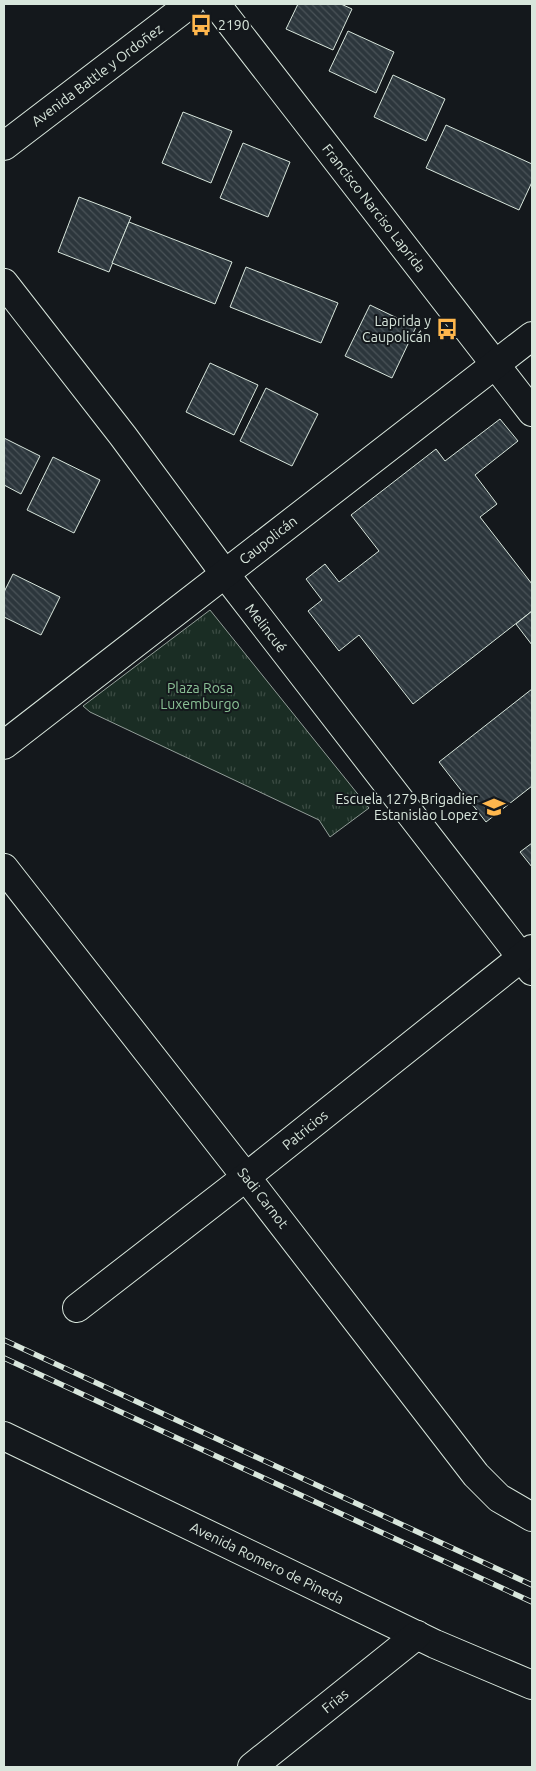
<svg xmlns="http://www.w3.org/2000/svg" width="536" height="1771" font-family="Ubuntu,sans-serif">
	<defs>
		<pattern id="park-tufts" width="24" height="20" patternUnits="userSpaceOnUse" patternTransform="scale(1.25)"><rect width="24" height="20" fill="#1a2d24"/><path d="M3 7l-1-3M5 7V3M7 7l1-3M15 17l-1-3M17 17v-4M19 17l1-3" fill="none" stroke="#3b4b43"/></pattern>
		<pattern id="building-back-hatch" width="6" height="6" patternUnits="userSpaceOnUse" patternTransform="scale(1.25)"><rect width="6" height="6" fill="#2c363c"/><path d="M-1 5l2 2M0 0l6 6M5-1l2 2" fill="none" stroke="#4a5358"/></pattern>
	</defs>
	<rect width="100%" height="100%" fill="#14181c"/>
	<!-- park -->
	<path fill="url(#park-tufts)" stroke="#939e99" d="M210,610L369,808L330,837L319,820L90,712L83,706Z"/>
	<!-- building -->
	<g fill="url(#building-back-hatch)" stroke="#d8e6dc">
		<path d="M298,4H341L352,9L333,50L286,29Z"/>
		<path d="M348,31L394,52L376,93L329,71Z"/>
		<path d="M393,75L445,99L426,141L374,117Z"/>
		<path d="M183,112L232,131L211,183L162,163Z"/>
		<path d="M446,125L532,164V182L519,210L426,168Z"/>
		<path d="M243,143L290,162L268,217L220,198Z"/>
		<path d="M79,197L131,217L109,272L58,252Z"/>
		<path d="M129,222L232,262L215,304L112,263Z"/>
		<path d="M246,267L338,303L321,343L230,307Z"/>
		<path d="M370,305L416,327L392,378L345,356Z"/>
		<path d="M210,363L258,385L234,435L186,412Z"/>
		<path d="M266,388L318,414L292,466L240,441Z"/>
		<path d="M500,419L518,441L475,475L497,504L480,517L532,584V611L413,704L359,635L339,651L308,611L322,600L306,579L325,564L339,582L379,551L351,515L436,449L445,461Z"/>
		<path d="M4,438L40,456L21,494L4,485Z"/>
		<path d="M53,457L100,480L74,533L27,510Z"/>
		<path d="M13,574L60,597L41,635L4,617V592Z"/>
		<path d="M532,611V645L516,624Z"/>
		<path d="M532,689V786L486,822L439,762Z"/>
		<path d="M532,843V867L520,852Z"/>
	</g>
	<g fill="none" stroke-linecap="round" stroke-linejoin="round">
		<!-- minor casing -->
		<g stroke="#d8e6dc" stroke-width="30">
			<g id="minor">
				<path d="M216,4L532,412"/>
				<path d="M4,283L123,436L225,574L532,971"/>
				<path d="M4,745L532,336"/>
				<path d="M4,868L246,1177L476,1475L499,1498L532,1517"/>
				<path d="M77,1308L246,1177L532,949"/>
				<path d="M4,1436L435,1644L532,1685"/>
				<path d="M252,1767L417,1635"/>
			</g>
		</g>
		<!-- major casing -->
		<g stroke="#d8e6dc" stroke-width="30">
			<path id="major" d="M4,146L190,4"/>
		</g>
		<!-- minor -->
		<use href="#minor" stroke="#14181c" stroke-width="28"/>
		<!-- major -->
		<use href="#major" stroke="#14181c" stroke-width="28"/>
		<!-- rail casing -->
		<g stroke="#d8e6dc" stroke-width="5.5">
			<g id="rail">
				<path d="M4,1340L532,1585"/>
				<path d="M4,1358L532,1602"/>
			</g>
		</g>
		<!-- rail -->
		<use href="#rail" stroke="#14181c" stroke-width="4" stroke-dasharray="11" stroke-linecap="butt"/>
	</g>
	<!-- icons -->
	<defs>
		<g id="bus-bare" transform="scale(1.725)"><path d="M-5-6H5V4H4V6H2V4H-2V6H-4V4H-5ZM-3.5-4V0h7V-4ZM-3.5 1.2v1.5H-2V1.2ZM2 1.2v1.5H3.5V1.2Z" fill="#ffb74d" stroke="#14181c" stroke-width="2.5" paint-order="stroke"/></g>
		<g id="school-bare" transform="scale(1.725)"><path d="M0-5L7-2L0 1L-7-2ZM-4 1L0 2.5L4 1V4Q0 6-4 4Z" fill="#ffb74d" stroke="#14181c" stroke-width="2.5" paint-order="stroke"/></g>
	</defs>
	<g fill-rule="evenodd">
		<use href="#bus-bare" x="201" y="25"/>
		<use href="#bus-bare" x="447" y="329"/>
		<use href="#school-bare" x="494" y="807"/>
	</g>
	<g text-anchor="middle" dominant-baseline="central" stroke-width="4" stroke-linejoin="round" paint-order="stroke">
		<!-- poi labels -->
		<g font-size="14" fill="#d8e6dc" stroke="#14181c" text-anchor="end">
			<text x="218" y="25" text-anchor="start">2190</text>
			<text x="431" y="321">Laprida y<tspan x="431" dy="16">Caupolicán</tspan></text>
			<text x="478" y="799">Escuela 1279 Brigadier<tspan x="478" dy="16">Estanislao Lopez</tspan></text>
		</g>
		<!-- street labels -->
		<g font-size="14" fill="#d8e6dc" stroke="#14181c">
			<text transform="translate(97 75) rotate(-37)">Avenida Battle y Ordoñez</text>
			<text transform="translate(374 208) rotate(52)">Francisco Narciso Laprida</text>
			<text transform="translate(268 540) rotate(-38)">Caupolicán</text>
			<text transform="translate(266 628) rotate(52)">Melincué</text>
			<text transform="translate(305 1130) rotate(-39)">Patricios</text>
			<text transform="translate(263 1198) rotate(52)">Sadi Carnot</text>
			<text transform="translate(267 1563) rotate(26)">Avenida Romero de Pineda</text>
			<text transform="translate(335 1701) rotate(-39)">Frias</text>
		</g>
		<!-- park labels -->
		<g font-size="14" fill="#8ac095" stroke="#14181c">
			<text x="200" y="688">Plaza Rosa<tspan x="200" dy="16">Luxemburgo</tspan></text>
		</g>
	</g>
	<!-- border -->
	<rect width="536" height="1771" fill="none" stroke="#d8e6dc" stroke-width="10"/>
</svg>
